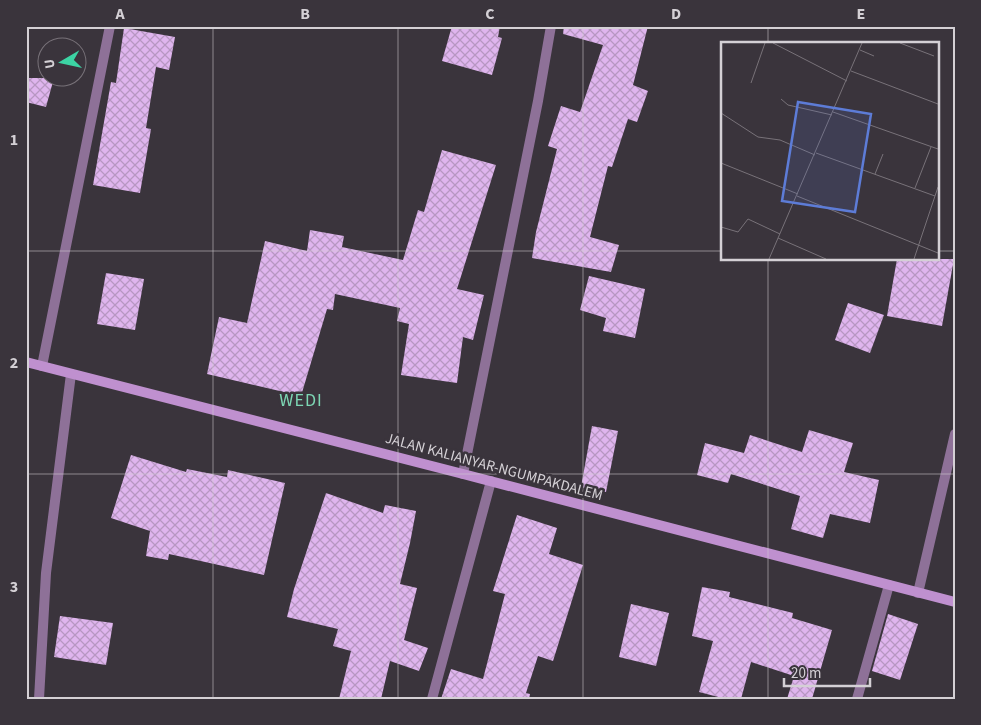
<svg xmlns="http://www.w3.org/2000/svg" width="981" height="725" font-family="'Source Sans 3',sans-serif">
	<defs>
		<pattern id="building-cross-hatch" width="8" height="8" patternUnits="userSpaceOnUse" patternTransform="scale(1.25)"><rect width="8" height="8" fill="#dfb5ee"/><path d="M0 0l8 8M0 8l8-8" fill="none" stroke="#b797c2"/></pattern>
	</defs>
	<rect width="100%" height="100%" fill="#3a343c"/>
	<!-- building -->
	<g fill="url(#building-cross-hatch)">
		<path d="M452,26H500L498,37L502,38L492,75L442,61Z"/>
		<path d="M564,26H648L633,85L648,91L637,122L628,119L612,167L608,166L590,237L619,245L611,272L532,258L536,232L557,149L548,146L561,106L580,112L603,45L563,34Z"/>
		<path d="M124,28L175,37L169,70L156,67L146,128L151,129L140,193L93,185L111,82L116,83Z"/>
		<path d="M26,78H54L46,107L26,102Z"/>
		<path d="M442,150L496,165L457,289L484,295L473,340L463,337L457,383L401,375L409,324L397,321L400,308L335,294L333,310L327,309L301,396L207,374L219,317L247,323L265,241L307,251L310,230L344,236L342,247L403,260L418,210L424,212Z"/>
		<path d="M897,259H954L942,326L887,316Z"/>
		<path d="M106,273L144,279L135,330L97,324Z"/>
		<path d="M589,276L645,289L635,338L603,331L606,318L580,310Z"/>
		<path d="M848,303L884,315L870,353L835,340Z"/>
		<path d="M592,426L618,431L606,492L581,487Z"/>
		<path d="M809,430L853,443L844,472L879,480L870,523L830,514L823,538L791,529L800,496L731,474L728,483L697,475L705,443L744,453L750,435L802,452Z"/>
		<path d="M131,455L186,472L187,469L227,477L228,470L285,483L264,575L169,554L168,560L146,556L150,531L111,518Z"/>
		<path d="M326,493L383,513L385,505L416,511L410,543L400,584L417,588L404,640L428,648L419,671L390,661L381,699H339L351,651L333,646L338,629L287,617L294,589Z"/>
		<path d="M517,515L557,528L549,554L583,565L553,661L538,656L526,693L530,694L529,699H441L451,669L483,679L505,594L493,591Z"/>
		<path d="M702,587L730,592L729,597L793,613L792,618L832,630L812,699H787L794,676L751,662L741,699H726L699,692L713,641L692,636Z"/>
		<path d="M631,604L669,613L656,666L619,657Z"/>
		<path d="M888,614L918,624L900,680L872,671Z"/>
		<path d="M60,616L113,623L106,665L54,657Z"/>
	</g>
	<g fill="none" stroke-linecap="round" stroke-linejoin="round">
		<!-- street -->
		<g stroke="#8e7198" stroke-width="10">
			<path d="M42,366L110,26"/>
			<path d="M463,474L538,101L551,26"/>
			<path d="M918,593L955,434"/>
			<path d="M39,699L46,573L71,374"/>
			<path d="M432,699L491,481"/>
			<path d="M857,699L889,585"/>
		</g>
		<!-- secondary -->
		<path stroke="#bf90cf" stroke-width="10" d="M26,362L463,474L955,602"/>
	</g>
	<!-- grid -->
	<path fill="none" stroke="#d4d0d5" stroke-width="1" stroke-opacity="0.55" d="M213,26V699M398,26V699M583,26V699M768,26V44M26,251H722M937,251H955M768,259V699M26,474H955"/>
	<g text-anchor="middle" dominant-baseline="central" stroke-width="5" stroke-linejoin="round" paint-order="stroke">
		<!-- street labels -->
		<g font-size="15" fill="#d4d0d5" stroke="#3a343c">
			<text transform="translate(494 467) rotate(15)">JALAN KALIANYAR-NGUMPAKDALEM</text>
		</g>
		<!-- quarter labels -->
		<g font-size="18" letter-spacing="1" fill="#7dd6b4" stroke="#3a343c">
			<text x="301" y="400">WEDI</text>
		</g>
	</g>
	<!-- overview -->
	<g transform="translate(721 42)">
		<rect width="218" height="218" fill="#3a343c"/>
		<path fill="none" stroke="#787279" stroke-width="1" d="M52,1L126,39M179,1L213,14M139,8L153,14M130,29L217,62M30,41L44,1M60,57L67,63L111,73M112,70L217,107M0,71L37,95L59,98L94,113M95,111L214,154M0,121L77,152M154,132L162,112M194,146L210,105M76,154L217,211M0,185L17,190L27,177L59,192M57,196L105,217M48,217L141,1M193,217L217,145"/>
		<path fill="#5d7cd7" fill-opacity="0.15" stroke="#5d7cd7" stroke-width="2.5" d="M77,60L150,72L134,170L61,159Z"/>
		<rect width="218" height="218" fill="none" stroke="#d4d0d5" stroke-width="2.5"/>
	</g>
	<!-- border -->
	<rect width="981" height="725" fill="none" stroke="#3a343c" stroke-width="55"/>
	<!-- north arrow -->
	<g transform="translate(62 62) rotate(261)"><circle r="24" fill="#3a343c" stroke="#787279"/>
	<path d="M0-4L9 19L0 12L-9 19Z" fill="#3cd4a4"/>
	<text y="-8" font-size="14" font-weight="bold" text-anchor="middle" fill="#d4d0d5">U</text>
	</g>
	<!-- scale -->
	<path d="M784 678v8h86v-8" fill="none" stroke="#d4d0d5" stroke-width="2.5"/>
	<text x="791" y="678" font-size="15" fill="#d4d0d5" stroke="#3a343c" stroke-width="4" paint-order="stroke">20 m</text>
	<rect x="28" y="28" width="926" height="670" fill="none" stroke="#d4d0d5" stroke-width="2"/>
	<g font-size="16" text-anchor="middle" font-weight="bold" fill="#d4d0d5">
		<text x="120" y="19">A</text>
		<text x="305" y="19">B</text>
		<text x="490" y="19">C</text>
		<text x="676" y="19">D</text>
		<text x="861" y="19">E</text>
		<text x="14" y="145">1</text>
		<text x="14" y="368">2</text>
		<text x="14" y="592">3</text>
	</g>
</svg>
